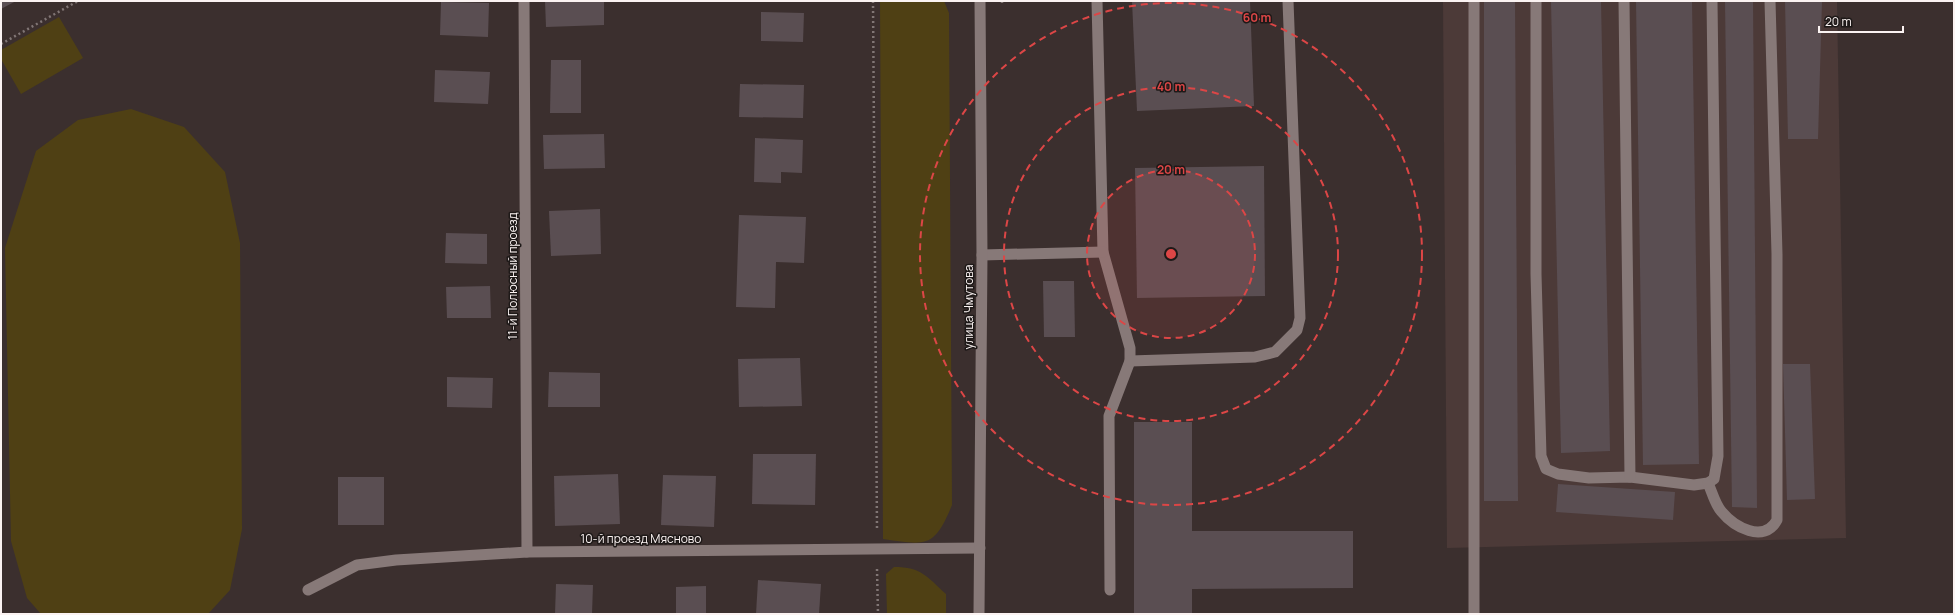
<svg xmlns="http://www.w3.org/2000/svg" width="1955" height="615" font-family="Manrope,sans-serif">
	<rect width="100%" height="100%" fill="#3b2f2e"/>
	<!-- built -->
	<path fill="#4c3a38" d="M1443,1H1837L1846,538L1447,548Z"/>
	<!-- green -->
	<g fill="#4f4014">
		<path d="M880,1H944L949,13L952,505C934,549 926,545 883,539Z"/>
		<path d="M59,17L83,58L21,94L1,59V50Z"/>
		<path d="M131,109L184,127L225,172L240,243L242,529L230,590L208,614H41L27,598L11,541L5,248L36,151L78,120Z"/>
		<path d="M894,567C922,567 927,577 946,594V614H887L886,574Z"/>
	</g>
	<!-- building -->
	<g fill="#5a4e52">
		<path d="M1,1H16L1,9Z"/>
		<path d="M545,1H604V25L546,27Z"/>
		<path d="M1132,1H1250L1254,106L1137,111Z"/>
		<path d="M1484,1H1515L1518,501H1484Z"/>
		<path d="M1551,1H1601L1610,451L1561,453Z"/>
		<path d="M1636,1H1692L1699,464L1643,465Z"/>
		<path d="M1725,1H1753L1757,508L1732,507Z"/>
		<path d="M1785,1H1822L1818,139H1788Z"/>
		<path d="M441,2L489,3L488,37L440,35Z"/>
		<path d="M761,12L804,13L803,42L761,41Z"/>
		<path d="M551,60H581V113H550Z"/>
		<path d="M435,70L490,72L488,104L434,102Z"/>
		<path d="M740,84L804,85L803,118L739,117Z"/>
		<path d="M604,134L605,168L544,169L543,135Z"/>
		<path d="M755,138L803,140L802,173L781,172V183L754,182Z"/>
		<path d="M1264,166L1265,296L1137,298L1135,168Z"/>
		<path d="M600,209L601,254L551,256L549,211Z"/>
		<path d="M739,215L806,217L804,263L776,262L775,308L736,307Z"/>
		<path d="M446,233L487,234V264L445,263Z"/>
		<path d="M1043,281H1074L1075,337H1044Z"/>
		<path d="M490,286L491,318H447L446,287Z"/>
		<path d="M800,358L802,406L739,407L738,359Z"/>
		<path d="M1783,364H1810L1815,499L1787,500Z"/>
		<path d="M549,372L600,373V407H548Z"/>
		<path d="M447,377L493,378L492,408L447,407Z"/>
		<path d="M1134,422H1192V531H1353V588L1192,589V614H1134Z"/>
		<path d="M753,454H816L815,505L752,504Z"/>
		<path d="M618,474L620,524L555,526L554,476Z"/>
		<path d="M663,475L716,476L714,527L661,525Z"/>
		<rect x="338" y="477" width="46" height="48"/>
		<path d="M1558,484L1675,492L1673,520L1556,512Z"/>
		<path d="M758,580L821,584L819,614H756Z"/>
		<path d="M556,584L593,585L592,614H555Z"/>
		<path d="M706,586V614H676V587Z"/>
	</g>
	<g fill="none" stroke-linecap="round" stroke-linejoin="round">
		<!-- path -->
		<g stroke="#817675" stroke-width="2.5" stroke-dasharray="2 3" stroke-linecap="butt">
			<path d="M873,1L877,530"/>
			<path d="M1002,1V3"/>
			<path d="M1,44L78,1"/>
			<path d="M877,569L878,614"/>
		</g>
		<!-- service -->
		<g stroke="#877978" stroke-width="11">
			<path d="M1097,1L1103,252L1130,348V361L1109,416L1110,590"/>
			<path d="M1536,1V274L1541,456L1546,469L1558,474L1589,478L1630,477L1694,485L1708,483L1714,479L1718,456L1712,1"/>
			<path d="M1624,1L1630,477"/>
			<path d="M982,255L1103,252"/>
			<path d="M1130,361L1255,357L1275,352L1297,330L1300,318L1288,1"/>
			<path d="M1708,483C1712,492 1715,504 1721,511C1734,527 1764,544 1777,520V254L1770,1"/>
			<path d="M1474,614V1"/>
		</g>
		<!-- minor -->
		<g stroke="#877978" stroke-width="11">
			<path d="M524,1L527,552"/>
			<path d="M308,590L357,565L396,560L527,552L980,548"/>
		</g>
		<!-- secondary -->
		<path stroke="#877978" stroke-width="11" d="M979,614L982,255L980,1"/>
	</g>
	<!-- distance rings -->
	<circle cx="1171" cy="254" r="84" fill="#dc4646" fill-opacity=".12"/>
	<g fill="none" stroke="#dc4646" stroke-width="2" stroke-dasharray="7 5">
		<circle cx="1171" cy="254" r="84"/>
		<circle cx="1171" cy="254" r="167"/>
		<circle cx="1171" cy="254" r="251"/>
	</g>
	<g text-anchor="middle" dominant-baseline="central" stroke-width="3" stroke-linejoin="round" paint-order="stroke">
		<!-- street labels -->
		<g font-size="12" fill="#fbf3f2" stroke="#1e1918">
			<text transform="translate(512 276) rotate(-90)">11-й Полюсный проезд</text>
			<text transform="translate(968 307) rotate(-90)">улица Чмутова</text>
			<text x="641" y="538">10-й проезд Мясново</text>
		</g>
	</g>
	<circle cx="1171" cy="254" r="6" fill="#dc4646" stroke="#1e1918" stroke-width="2"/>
	<g font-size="12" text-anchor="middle" font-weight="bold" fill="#dc4646" stroke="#1e1918" stroke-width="3" stroke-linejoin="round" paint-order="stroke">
		<text x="1257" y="22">60 m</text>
		<text x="1171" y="91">40 m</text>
		<text x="1171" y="174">20 m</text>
	</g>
	<!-- border -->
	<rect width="1955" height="615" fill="none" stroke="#fbf3f2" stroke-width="4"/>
	<!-- scale -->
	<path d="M1819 26v6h84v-6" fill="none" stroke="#fbf3f2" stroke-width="2"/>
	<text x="1825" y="26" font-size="12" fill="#fbf3f2" stroke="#1e1918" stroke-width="3" paint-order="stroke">20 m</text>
</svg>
